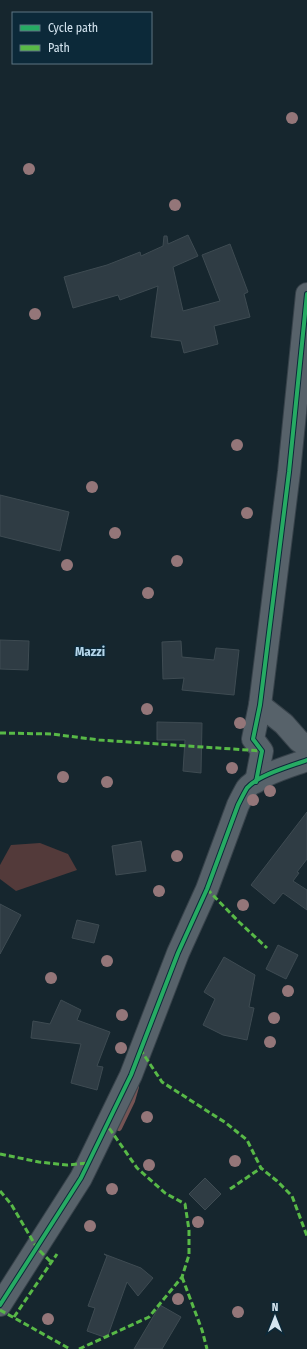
<svg xmlns="http://www.w3.org/2000/svg" width="307" height="1349" font-family="'Fira Sans Condensed',sans-serif">
	<rect width="100%" height="100%" fill="#16262e"/>
	<!-- green -->
	<path fill="#533a3a" d="M40,843L68,854L77,870L16,891L0,879V865L11,845Z"/>
	<g fill="none" stroke-linecap="round" stroke-linejoin="round">
		<!-- stream -->
		<path stroke="#755454" stroke-width="6" d="M119,1128L132,1101L136,1087"/>
	</g>
	<!-- building -->
	<g fill="#2f3c44" stroke="#3e4b52">
		<path d="M188,235L198,256L173,267L183,311L220,301L202,255L230,244L248,292L244,294L250,317L214,326L218,344L184,353L181,341L151,337L158,286L120,300L118,295L73,308L64,277L107,265L140,252L141,256L163,246L164,236H167L168,244Z"/>
		<path d="M0,495L69,512L60,551L0,536Z"/>
		<path d="M0,640L29,641L28,670L0,669Z"/>
		<path d="M181,641L182,657L214,660L216,648L239,650L234,695L182,690L184,678L163,679L162,642Z"/>
		<path d="M157,722L202,723L201,773L183,771L185,740H157Z"/>
		<path d="M307,812V859L297,872L299,873L293,881L307,890V910L283,893L274,904L251,885Z"/>
		<path d="M141,841L146,871L116,875L112,846Z"/>
		<path d="M0,904L21,915L0,954Z"/>
		<path d="M77,920L99,925L94,943L72,938Z"/>
		<path d="M278,945L298,955L286,979L266,969Z"/>
		<path d="M224,957L255,975L249,1007L254,1008L247,1040L223,1035L203,1025L215,999L204,992Z"/>
		<path d="M61,1000L81,1010L77,1020L110,1032L97,1066L103,1067L97,1090L71,1083L81,1044L31,1038L33,1021L50,1024Z"/>
		<path d="M205,1178L221,1194L205,1210L189,1194Z"/>
		<path d="M104,1254L141,1268L153,1278L138,1296L127,1282L107,1338L87,1331L95,1308L88,1306L107,1256Z"/>
		<path d="M160,1305L181,1317L162,1349H134Z"/>
	</g>
	<g fill="none" stroke-linecap="round" stroke-linejoin="round">
		<!-- street casing -->
		<g stroke="#37424a" stroke-width="24">
			<path id="street" d="M256,782L262,751L253,739L260,705L289,472L307,294"/>
		</g>
		<!-- secondary casing -->
		<g stroke="#37424a" stroke-width="24">
			<g id="secondary">
				<path d="M260,705L284,724L299,741L307,746"/>
				<path d="M0,1305L81,1178L131,1075L178,953L207,889L238,805C241,799 244,793 247,788C258,775 291,766 307,760"/>
			</g>
		</g>
		<!-- street -->
		<use href="#street" stroke="#57626a" stroke-width="22"/>
		<!-- secondary -->
		<use href="#secondary" stroke="#57626a" stroke-width="22"/>
		<!-- quiet -->
		<g stroke="#58b947" stroke-width="3" stroke-dasharray="6 3" stroke-linecap="butt">
			<path d="M0,733L52,734L99,740L262,751"/>
			<path d="M207,889L239,922L267,948"/>
			<path d="M140,1049L162,1082L226,1123L247,1140L261,1168L277,1181L292,1196L307,1236"/>
			<path d="M0,1154L39,1162L67,1165L89,1163"/>
			<path d="M230,1189L261,1168"/>
			<path d="M0,1191L11,1204L37,1248L51,1262"/>
			<path d="M182,1277L202,1330L207,1349"/>
			<path d="M0,1310L70,1349"/>
			<path d="M14,1317L57,1254"/>
			<path d="M79,1349L149,1317L182,1277L189,1255V1230L185,1204L165,1193L137,1168L107,1125"/>
		</g>
		<!-- cycleway casing -->
		<g stroke="#0c2939" stroke-width="6">
			<g id="cycleway">
				<path d="M256,782L262,751L253,739L260,705L289,472L307,294"/>
				<path d="M0,1305L81,1178L131,1075L178,953L207,889L238,805C241,799 244,793 247,788C258,775 291,766 307,760"/>
			</g>
		</g>
		<!-- cycleway -->
		<use href="#cycleway" stroke="#26ab63" stroke-width="4"/>
	</g>
	<!-- trees -->
	<g fill="#947679">
		<circle cx="292" cy="118" r="6"/>
		<circle cx="29" cy="169" r="6"/>
		<circle cx="175" cy="205" r="6"/>
		<circle cx="35" cy="314" r="6"/>
		<circle cx="237" cy="445" r="6"/>
		<circle cx="92" cy="487" r="6"/>
		<circle cx="247" cy="513" r="6"/>
		<circle cx="115" cy="533" r="6"/>
		<circle cx="177" cy="561" r="6"/>
		<circle cx="67" cy="565" r="6"/>
		<circle cx="148" cy="593" r="6"/>
		<circle cx="147" cy="709" r="6"/>
		<circle cx="240" cy="723" r="6"/>
		<circle cx="232" cy="768" r="6"/>
		<circle cx="63" cy="777" r="6"/>
		<circle cx="107" cy="782" r="6"/>
		<circle cx="270" cy="791" r="6"/>
		<circle cx="253" cy="800" r="6"/>
		<circle cx="177" cy="856" r="6"/>
		<circle cx="159" cy="891" r="6"/>
		<circle cx="243" cy="905" r="6"/>
		<circle cx="107" cy="961" r="6"/>
		<circle cx="51" cy="978" r="6"/>
		<circle cx="288" cy="991" r="6"/>
		<circle cx="122" cy="1015" r="6"/>
		<circle cx="274" cy="1018" r="6"/>
		<circle cx="270" cy="1042" r="6"/>
		<circle cx="121" cy="1048" r="6"/>
		<circle cx="147" cy="1117" r="6"/>
		<circle cx="235" cy="1161" r="6"/>
		<circle cx="149" cy="1165" r="6"/>
		<circle cx="112" cy="1189" r="6"/>
		<circle cx="198" cy="1222" r="6"/>
		<circle cx="90" cy="1226" r="6"/>
		<circle cx="178" cy="1299" r="6"/>
		<circle cx="238" cy="1312" r="6"/>
		<circle cx="48" cy="1319" r="6"/>
	</g>
	<g text-anchor="middle" dominant-baseline="central" stroke-width="3" stroke-linejoin="round" paint-order="stroke">
		<!-- quarter labels -->
		<g font-size="13" font-weight="bold" fill="#b4d5ea" stroke="#0c2939">
			<text x="90" y="651">Mazzi</text>
		</g>
	</g>
	<!-- legend -->
	<rect x="12" y="12" width="140" height="52" fill="#0c2939" stroke="#5c7482"/>
	<rect x="20" y="25" width="20" height="6" fill="#26ab63" stroke="#5c7482"/>
	<text x="48" y="32" font-size="12" fill="#d5e5f0">Cycle path</text>
	<rect x="20" y="45" width="20" height="6" fill="#58b947" stroke="#5c7482"/>
	<text x="48" y="52" font-size="12" fill="#d5e5f0">Path</text>
	<!-- north arrow -->
	<g transform="translate(275 1317)" stroke="#0c2939" stroke-width="3" paint-order="stroke">
	<path d="M0-3L7 15L0 10L-7 15Z" fill="#d5e5f0"/>
	<text y="-6" font-size="11" font-weight="bold" text-anchor="middle" fill="#d5e5f0">N</text>
	</g>
</svg>
